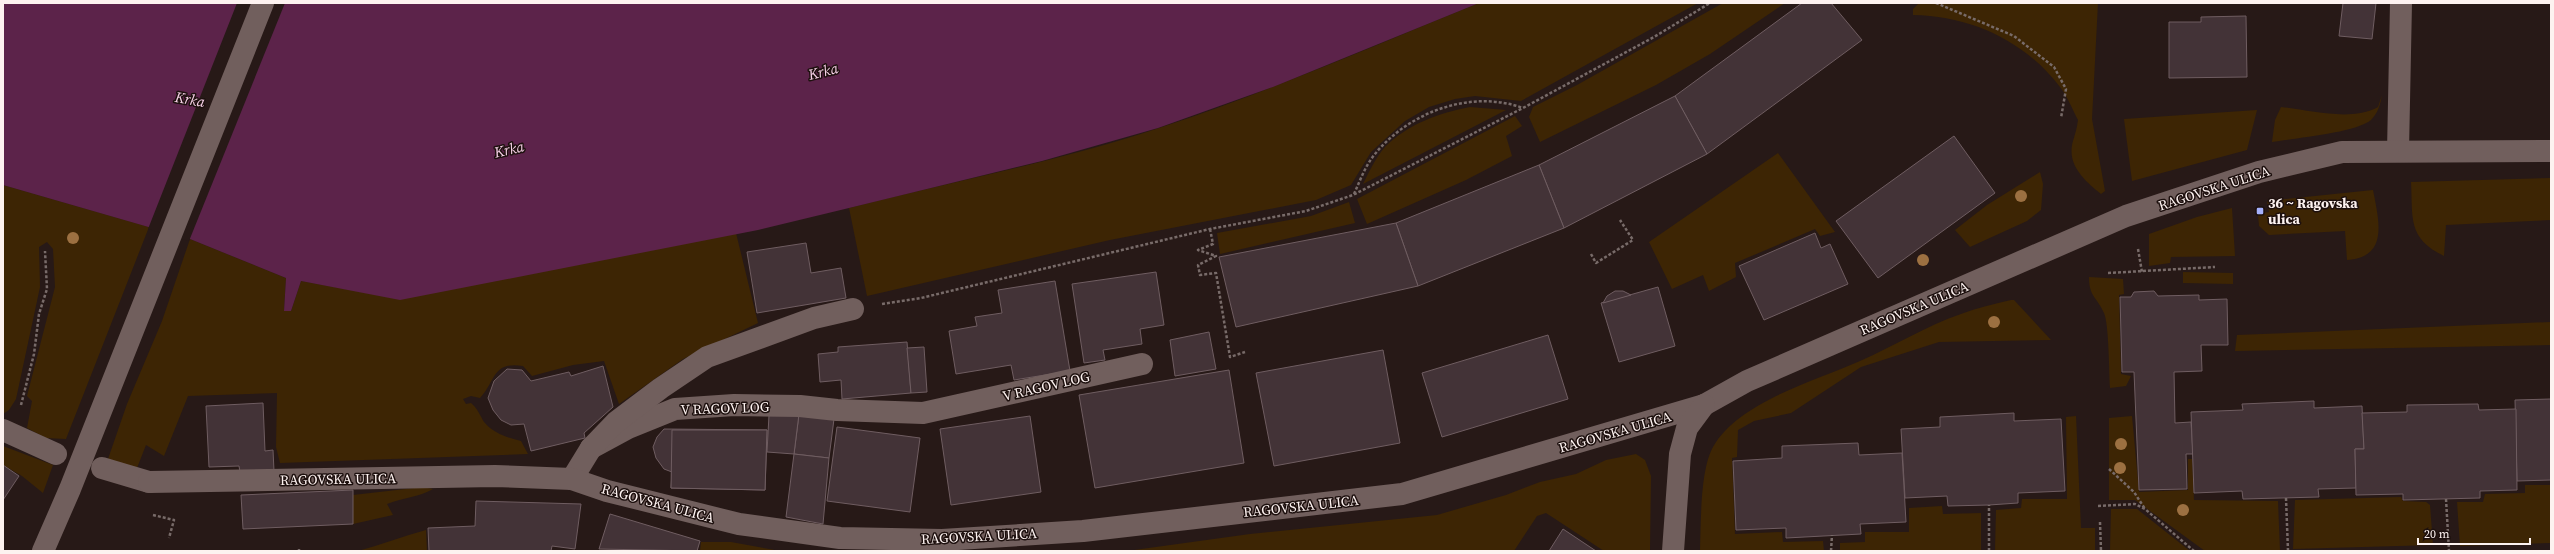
<svg xmlns="http://www.w3.org/2000/svg" width="2554" height="554" font-family="'Source Serif 4',serif">
	<rect width="100%" height="100%" fill="#271917"/>
	<!-- green -->
	<g fill="#3d2504">
		<path d="M1479,3H1698L1521,101L1475,96L1455,99L1429,107L1405,121L1371,152L1351,185L1316,200L1110,240L867,296L849,208C952,181 1058,162 1159,128C1268,92 1373,46 1479,3Z"/>
		<path d="M1723,3H1785L1710,54L1656,85L1540,142L1529,117L1533,107L1577,85Z"/>
		<path d="M1919,3H2098L2092,119L2105,191L2101,194C2085,181 2066,165 2073,141C2075,134 2077,128 2078,120C2072,109 2068,97 2060,87C2025,41 1971,16 1913,15V9Z"/>
		<path d="M2382,95C2380,105 2378,113 2371,120C2355,133 2295,138 2272,142L2275,120L2281,107C2310,110 2351,122 2378,107Z"/>
		<path d="M1470,107L1506,110L1363,184C1369,172 1376,157 1385,147C1408,124 1439,113 1470,107Z"/>
		<path d="M2257,110L2247,150L2132,181L2124,119Z"/>
		<path d="M1515,116L1522,126L1506,136L1512,156L1466,180L1367,224L1357,199Z"/>
		<path d="M1778,153L1835,232L1820,236L1815,229L1735,263L1736,277L1709,291L1703,275L1672,289L1649,242Z"/>
		<path d="M2040,172L2043,184L2041,210L2027,221L1970,247L1955,230L1987,205Z"/>
		<path d="M2551,178V220L2446,225L2444,256C2407,238 2413,218 2411,182Z"/>
		<path d="M3,185L149,227L66,439L46,438L27,428L32,401L27,396L55,287L53,249L47,242L39,247L40,287L16,399L9,410L3,414Z"/>
		<path d="M2373,190C2379,221 2389,257 2347,260L2345,231L2269,235L2259,226L2258,214L2269,212L2267,201Z"/>
		<path d="M1349,202L1355,223L1220,254L1217,233L1311,216Z"/>
		<path d="M2232,208L2235,256L2171,257L2170,263L2149,266V234L2197,217Z"/>
		<path d="M736,233L758,323L683,359L619,404L604,361L573,365L532,376L523,366C492,361 496,381 480,398L471,396L463,399L466,404L471,403C477,408 480,415 484,422C493,433 508,438 521,441L528,454L280,463L276,447L277,393L188,396L164,456L146,445L137,468L108,459L127,404L162,321L190,239L286,278L284,311H291L301,281L390,297Z"/>
		<path d="M2183,272L2233,273V284L2183,283Z"/>
		<path d="M2089,277L2123,279L2124,294L2119,295L2121,374L2131,376L2126,386L2110,388C2109,373 2109,324 2104,313C2097,297 2089,297 2089,277Z"/>
		<path d="M2011,300H2014L2051,340L1939,342L1861,367L1791,413L1754,421L1738,430L1737,457L1732,458L1735,534L1782,532L1783,542L1823,541L1824,551H1700C1701,524 1700,470 1713,447C1738,402 1815,381 1860,361C1894,346 1926,326 1961,314C1977,308 1994,304 2011,300Z"/>
		<path d="M2551,322V345L2235,351L2237,335Z"/>
		<path d="M2076,416L2081,528H2095V551H1995L1996,510L2021,508L2022,499H2067L2066,417Z"/>
		<path d="M2132,416L2139,492L2188,490V459H2192L2194,500L2278,501L2280,551H2205L2135,500H2109V418Z"/>
		<path d="M3,446L53,465L43,493L22,476L3,465Z"/>
		<path d="M1636,454L1645,460L1651,476L1650,551H1604L1546,513L1537,516L1514,551H1127L1250,534L1437,515L1506,495L1540,482L1576,474L1606,460Z"/>
		<path d="M2525,485H2551V543L2460,546L2457,502H2483L2485,494L2525,493Z"/>
		<path d="M423,487L433,489C419,497 402,498 387,504L393,515L353,524V495Z"/>
		<path d="M2401,497L2403,501L2426,502L2430,505L2433,545L2293,549L2295,500Z"/>
		<path d="M1942,506L1943,514L1981,513V551H1840V543L1865,542V532H1909V508Z"/>
		<path d="M2111,509H2137L2190,551H2110Z"/>
		<path d="M426,530L427,551H358C381,545 403,536 426,530Z"/>
		<path d="M701,542H731L780,551H700Z"/>
	</g>
	<!-- water -->
	<path fill="#5c234a" d="M3,3H1479L1273,87L1158,128L1042,161L849,208L758,230L400,300L301,281L291,311H284L286,278L190,239L3,185Z"/>
	<!-- pier -->
	<path fill="#271917" d="M237,3H285L189,241L148,229Z"/>
	<!-- building -->
	<g fill="#433337" stroke="#6f5d61">
		<path d="M1802,3H1831L1862,40L1707,154L1675,96Z"/>
		<path d="M2343,3H2376L2372,39L2339,36Z"/>
		<path d="M2246,16L2247,77L2169,78V22H2201V17Z"/>
		<path d="M1675,96L1707,154L1564,228L1539,165Z"/>
		<path d="M1954,136L1995,193L1878,278L1836,221Z"/>
		<path d="M1539,165L1564,228L1418,286L1396,223Z"/>
		<path d="M1396,223L1418,286L1236,327L1219,257Z"/>
		<path d="M1815,233L1821,248L1830,244L1848,284L1764,320L1739,266Z"/>
		<path d="M806,243L811,273L841,268L846,298L757,313L747,252Z"/>
		<path d="M1156,272L1164,325L1140,329L1142,344L1103,350L1105,360L1084,363L1072,284Z"/>
		<path d="M1055,281L1070,371L1014,380L1011,365L956,374L949,331L977,326L975,317L1002,313L998,290Z"/>
		<path d="M1658,287L1675,346L1619,362L1601,303Z"/>
		<path d="M1615,291H1623L1631,295L1603,303L1607,296Z"/>
		<path d="M2154,291L2158,296L2199,295V300L2227,299L2228,345H2201L2202,371L2174,372L2175,423L2191,422L2193,454H2186L2187,489L2139,490L2134,372H2122L2120,297H2131L2134,292Z"/>
		<path d="M1209,332L1216,369L1175,376L1170,340Z"/>
		<path d="M1548,335L1568,399L1442,437L1422,373Z"/>
		<path d="M907,342L911,393L842,399L841,380L820,382L818,354L838,352V347Z"/>
		<path d="M924,347L927,392L911,393L907,348Z"/>
		<path d="M1383,350L1400,443L1274,466L1256,373Z"/>
		<path d="M603,366L613,407L584,433L585,438L531,451L524,424L511,425L501,420L493,410L488,398L494,381L507,369L522,370L531,381L569,372L571,376Z"/>
		<path d="M1229,370L1244,463L1095,488L1079,395Z"/>
		<path d="M2551,399V480L2517,481L2515,400Z"/>
		<path d="M2314,401V408L2362,406L2364,449H2355L2356,488L2318,489L2319,497L2243,499L2242,491L2194,493L2191,412L2243,410L2242,404Z"/>
		<path d="M263,403L265,451L273,450L274,471L240,472L239,466L209,467L206,406Z"/>
		<path d="M2478,404L2479,410L2516,409L2517,490L2480,491V498L2403,500V494L2356,495L2355,449H2364L2362,413L2407,412V405Z"/>
		<path d="M2014,413V421L2061,419L2065,491L2018,493V503L1989,505L1948,506L1947,496L1905,498L1901,429L1940,427V417Z"/>
		<path d="M799,414L834,419L829,458L794,454Z"/>
		<path d="M799,414L794,454L767,452L769,415Z"/>
		<path d="M1030,416L1041,492L951,505L940,429Z"/>
		<path d="M837,427L920,438L910,512L827,501Z"/>
		<path d="M664,429L767,430L765,490L671,488L672,472L664,469L656,458L653,447L657,437Z"/>
		<path d="M672,430H767L765,490L671,488Z"/>
		<path d="M1858,443L1859,455L1902,453L1906,522L1860,524L1861,534L1786,538V528L1736,530L1733,461L1782,458V446Z"/>
		<path d="M794,454L829,458L823,524L786,517Z"/>
		<path d="M3,465L19,476L3,500Z"/>
		<path d="M353,490V524L243,529L241,495Z"/>
		<path d="M476,501L581,504L575,549L552,546L551,551H429L428,528L475,526Z"/>
		<path d="M610,514L700,541L697,551L599,549Z"/>
		<path d="M1563,529L1596,551H1549Z"/>
	</g>
	<g fill="none" stroke-linecap="round" stroke-linejoin="round">
		<!-- path -->
		<g stroke="#786b69" stroke-width="2.5" stroke-dasharray="3 2" stroke-linecap="butt">
			<path d="M1936,3L2014,36L2054,67L2066,89L2061,118"/>
			<path d="M1354,194C1360,181 1365,166 1375,154C1409,112 1471,89 1523,108"/>
			<path d="M1210,229L1213,244L1198,250L1216,256L1198,265L1200,275L1216,273L1230,357L1245,352"/>
			<path d="M2138,249L2142,272"/>
			<path d="M1591,254L1596,263L1633,240L1620,220"/>
			<path d="M2108,273L2215,267"/>
			<path d="M882,304L921,298L1210,229L1306,211L1353,195L1523,108L1654,37L1710,3"/>
			<path d="M21,405L34,354L39,314L47,289L45,251"/>
			<path d="M2109,469L2134,492L2145,509"/>
			<path d="M2286,498L2288,551"/>
			<path d="M2446,499L2449,551"/>
			<path d="M2098,506L2135,504L2145,509L2194,551"/>
			<path d="M153,515L174,520L169,538"/>
			<path d="M2100,522L2101,551"/>
			<path d="M299,551V549"/>
			<path d="M1831,551L1832,535"/>
			<path d="M1989,551V505"/>
		</g>
		<!-- lane -->
		<g stroke="#715f5d" stroke-width="22">
			<path d="M3,430L56,454"/>
			<path d="M102,468L149,482"/>
		</g>
		<!-- street -->
		<g stroke="#715f5d" stroke-width="22">
			<path d="M2398,151L2401,3"/>
			<path d="M591,448L628,428L675,409L734,405L800,406L837,410L923,413L1142,364"/>
			<path d="M572,479L591,448L616,422L661,388L707,357L814,318L853,309"/>
			<path d="M149,482L495,476L572,479L607,491L739,524L840,538L942,540L1083,531L1402,494L1704,405L1747,381L2126,216L2259,172L2342,152L2551,151"/>
			<path d="M43,551L70,489L263,3"/>
			<path d="M1673,551L1680,454L1687,428L1704,405"/>
		</g>
	</g>
	<!-- trees -->
	<g fill="#9c7041">
		<circle cx="2021" cy="196" r="6"/>
		<circle cx="73" cy="238" r="6"/>
		<circle cx="1923" cy="260" r="6"/>
		<circle cx="1994" cy="322" r="6"/>
		<circle cx="2121" cy="444" r="6"/>
		<circle cx="2120" cy="468" r="6"/>
		<circle cx="2183" cy="510" r="6"/>
	</g>
	<!-- markers -->
	<rect fill="#a5b1fc" stroke="#1d100e" stroke-width="1.5" x="2256" y="207" width="8" height="8" rx="2"/>
	<g text-anchor="middle" dominant-baseline="central" stroke-width="3" stroke-linejoin="round" paint-order="stroke">
		<!-- street labels -->
		<g font-size="14" fill="#fdf2f0" stroke="#1d100e">
			<text transform="translate(2214 188) rotate(-18)">RAGOVSKA ULICA</text>
			<text transform="translate(1914 308) rotate(-23)">RAGOVSKA ULICA</text>
			<text transform="translate(1046 386) rotate(-13)">V RAGOV LOG</text>
			<text transform="translate(725 408) rotate(-2)">V RAGOV LOG</text>
			<text transform="translate(1615 432) rotate(-16)">RAGOVSKA ULICA</text>
			<text transform="translate(338 479) rotate(-1)">RAGOVSKA ULICA</text>
			<text transform="translate(658 503) rotate(15)">RAGOVSKA ULICA</text>
			<text transform="translate(1301 506) rotate(-6)">RAGOVSKA ULICA</text>
			<text transform="translate(979 536) rotate(-3)">RAGOVSKA ULICA</text>
		</g>
		<!-- poi labels -->
		<g font-size="14" font-weight="bold" fill="#fdf2f0" stroke="#1d100e" text-anchor="start">
			<text x="2268" y="203">36 ~ Ragovska<tspan x="2268" dy="16">ulica</tspan></text>
		</g>
		<!-- water labels -->
		<g font-size="15" font-style="italic" fill="#f7d1e7" stroke="#1d100e">
			<text transform="translate(823 71) rotate(-14)">Krka</text>
			<text transform="translate(190 99) rotate(10)">Krka</text>
			<text transform="translate(509 149) rotate(-13)">Krka</text>
		</g>
	</g>
	<!-- border -->
	<rect width="2554" height="554" fill="none" stroke="#fdf2f0" stroke-width="8"/>
	<!-- scale -->
	<path d="M2418 538v6h112v-6" fill="none" stroke="#fdf2f0" stroke-width="2"/>
	<text x="2424" y="538" font-size="12" fill="#fdf2f0" stroke="#1d100e" stroke-width="3" paint-order="stroke">20 m</text>
</svg>
